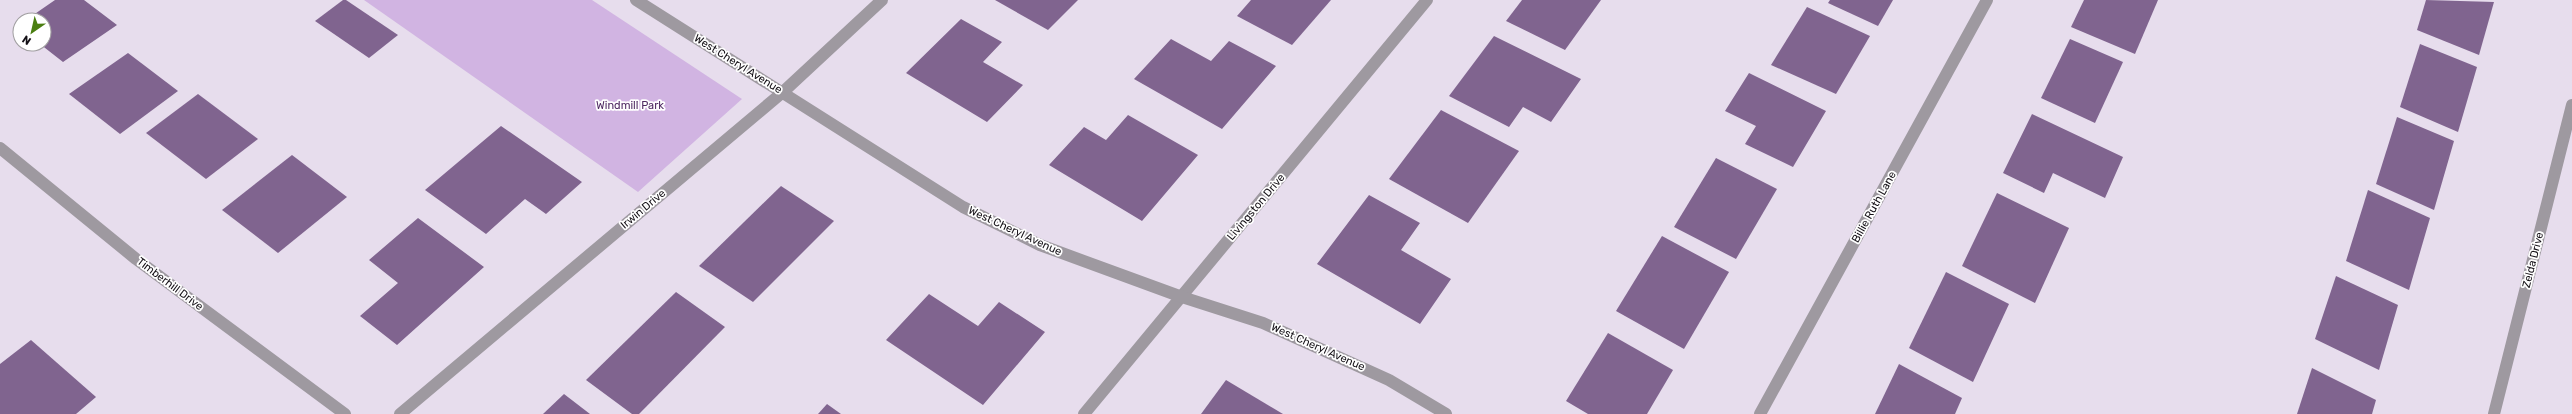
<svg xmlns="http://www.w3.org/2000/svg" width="2572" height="414" font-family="Rubik,sans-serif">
	<rect width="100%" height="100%" fill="#e7dded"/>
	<!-- green -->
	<path fill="#d1b4e2" d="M364,0H592L742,99L638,192Z"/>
	<!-- building -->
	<g fill="#80648f">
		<path d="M55,0H84L117,25L63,62L40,44H44V20H26Z"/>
		<path d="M343,0H346L398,35L369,58L315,21Z"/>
		<path d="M995,0H1078L1048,30Z"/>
		<path d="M1251,0H1331L1292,45L1237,16Z"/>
		<path d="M1522,0H1601L1565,50L1506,21Z"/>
		<path d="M1830,0H1893L1878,26L1828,3Z"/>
		<path d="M2084,0H2158L2135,54L2071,27Z"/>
		<path d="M2426,0L2494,2L2479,55L2417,30Z"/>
		<path d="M1807,7L1870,36L1836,94L1771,65Z"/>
		<path d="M961,19L1002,42L983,62L1023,85L987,122L906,73Z"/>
		<path d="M1494,36L1581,79L1551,122L1523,107L1509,127L1449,96Z"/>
		<path d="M1171,39L1211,61L1229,41L1276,66L1222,129L1134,79Z"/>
		<path d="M2070,39L2123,62L2095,123L2041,98Z"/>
		<path d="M2420,44L2477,67L2458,132L2400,107Z"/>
		<path d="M128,53L178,91L120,134L69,94Z"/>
		<path d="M1749,73L1826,111L1793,167L1745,144L1756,126L1725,111Z"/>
		<path d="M198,94L258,139L206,179L146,133Z"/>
		<path d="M1441,110L1519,151L1468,223L1389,179Z"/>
		<path d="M2032,114L2123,157L2105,198L2053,173L2044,193L2003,173Z"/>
		<path d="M1128,115L1198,155L1142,221L1049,165L1084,127L1106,140Z"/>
		<path d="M2397,117L2454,141L2434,210L2376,184Z"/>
		<path d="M501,126L582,182L546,214L525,199L486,234L425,190Z"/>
		<path d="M292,155L347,197L278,253L222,210Z"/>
		<path d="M1716,158L1777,189L1736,259L1674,227Z"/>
		<path d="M781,186L834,221L753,302L699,266Z"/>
		<path d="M2368,190L2430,218L2409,290L2346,261Z"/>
		<path d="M1997,193L2069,228L2035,303L1962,266Z"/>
		<path d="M1369,195L1420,223L1401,250L1451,279L1420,324L1317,264Z"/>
		<path d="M418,218L484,267L397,345L360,316L398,283L369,260Z"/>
		<path d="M1662,236L1729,272L1684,349L1616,311Z"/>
		<path d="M1946,272L2009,304L1973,382L1909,348Z"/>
		<path d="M2336,276L2398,305L2379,370L2315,339Z"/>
		<path d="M676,292L725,327L639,414H632L586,380Z"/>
		<path d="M929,294L978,326L999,302L1045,332L983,405L886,340Z"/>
		<path d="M1608,333L1673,370L1647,414H1588L1566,401Z"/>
		<path d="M31,340L96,397L76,414H0V364Z"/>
		<path d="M1899,364L1962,398L1955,414H1875Z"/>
		<path d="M2312,368L2376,400L2372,414H2297Z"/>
		<path d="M1226,380L1283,414H1201Z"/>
		<path d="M564,394L590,414H543Z"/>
		<path d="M827,404L841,414H818Z"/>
	</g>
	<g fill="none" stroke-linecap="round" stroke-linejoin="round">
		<!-- minor -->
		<g stroke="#9e99a0" stroke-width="12">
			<path d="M0,148L136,259L345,414"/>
			<path d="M400,414L783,92L882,0"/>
			<path d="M1084,414L1427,0"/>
			<path d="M1760,414L1987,0"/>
			<path d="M2494,414L2572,105"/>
		</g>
		<!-- tertiary -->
		<path stroke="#9e99a0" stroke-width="12" d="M636,0L963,207L1040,245L1182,297L1263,323L1389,380L1446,414"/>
	</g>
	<g text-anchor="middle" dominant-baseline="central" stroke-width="3.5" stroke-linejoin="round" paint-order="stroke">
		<!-- street labels -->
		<g font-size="11" fill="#130f15" stroke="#fff">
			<text transform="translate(738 64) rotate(32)">West Cheryl Avenue</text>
			<text transform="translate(1256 207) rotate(-50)">Livingston Drive</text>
			<text transform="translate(1874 207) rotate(-61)">Billie Ruth Lane</text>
			<text transform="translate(643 209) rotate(-40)">Irwin Drive</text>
			<text transform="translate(1015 231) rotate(25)">West Cheryl Avenue</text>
			<text transform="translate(2533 260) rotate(-76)">Zelda Drive</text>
			<text transform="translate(170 284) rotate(37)">Timberhill Drive</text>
			<text transform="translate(1318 347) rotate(24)">West Cheryl Avenue</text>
		</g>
		<!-- park labels -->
		<g font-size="11" fill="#4e2861" stroke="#fff">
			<text x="630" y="105">Windmill Park</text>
		</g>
	</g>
	<!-- north arrow -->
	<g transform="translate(32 32) rotate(214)"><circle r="19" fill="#ffffff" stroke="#a19fa1"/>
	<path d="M0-3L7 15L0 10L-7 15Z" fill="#4a7e11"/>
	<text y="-6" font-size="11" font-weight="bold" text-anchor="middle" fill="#130f15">N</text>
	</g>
</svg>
